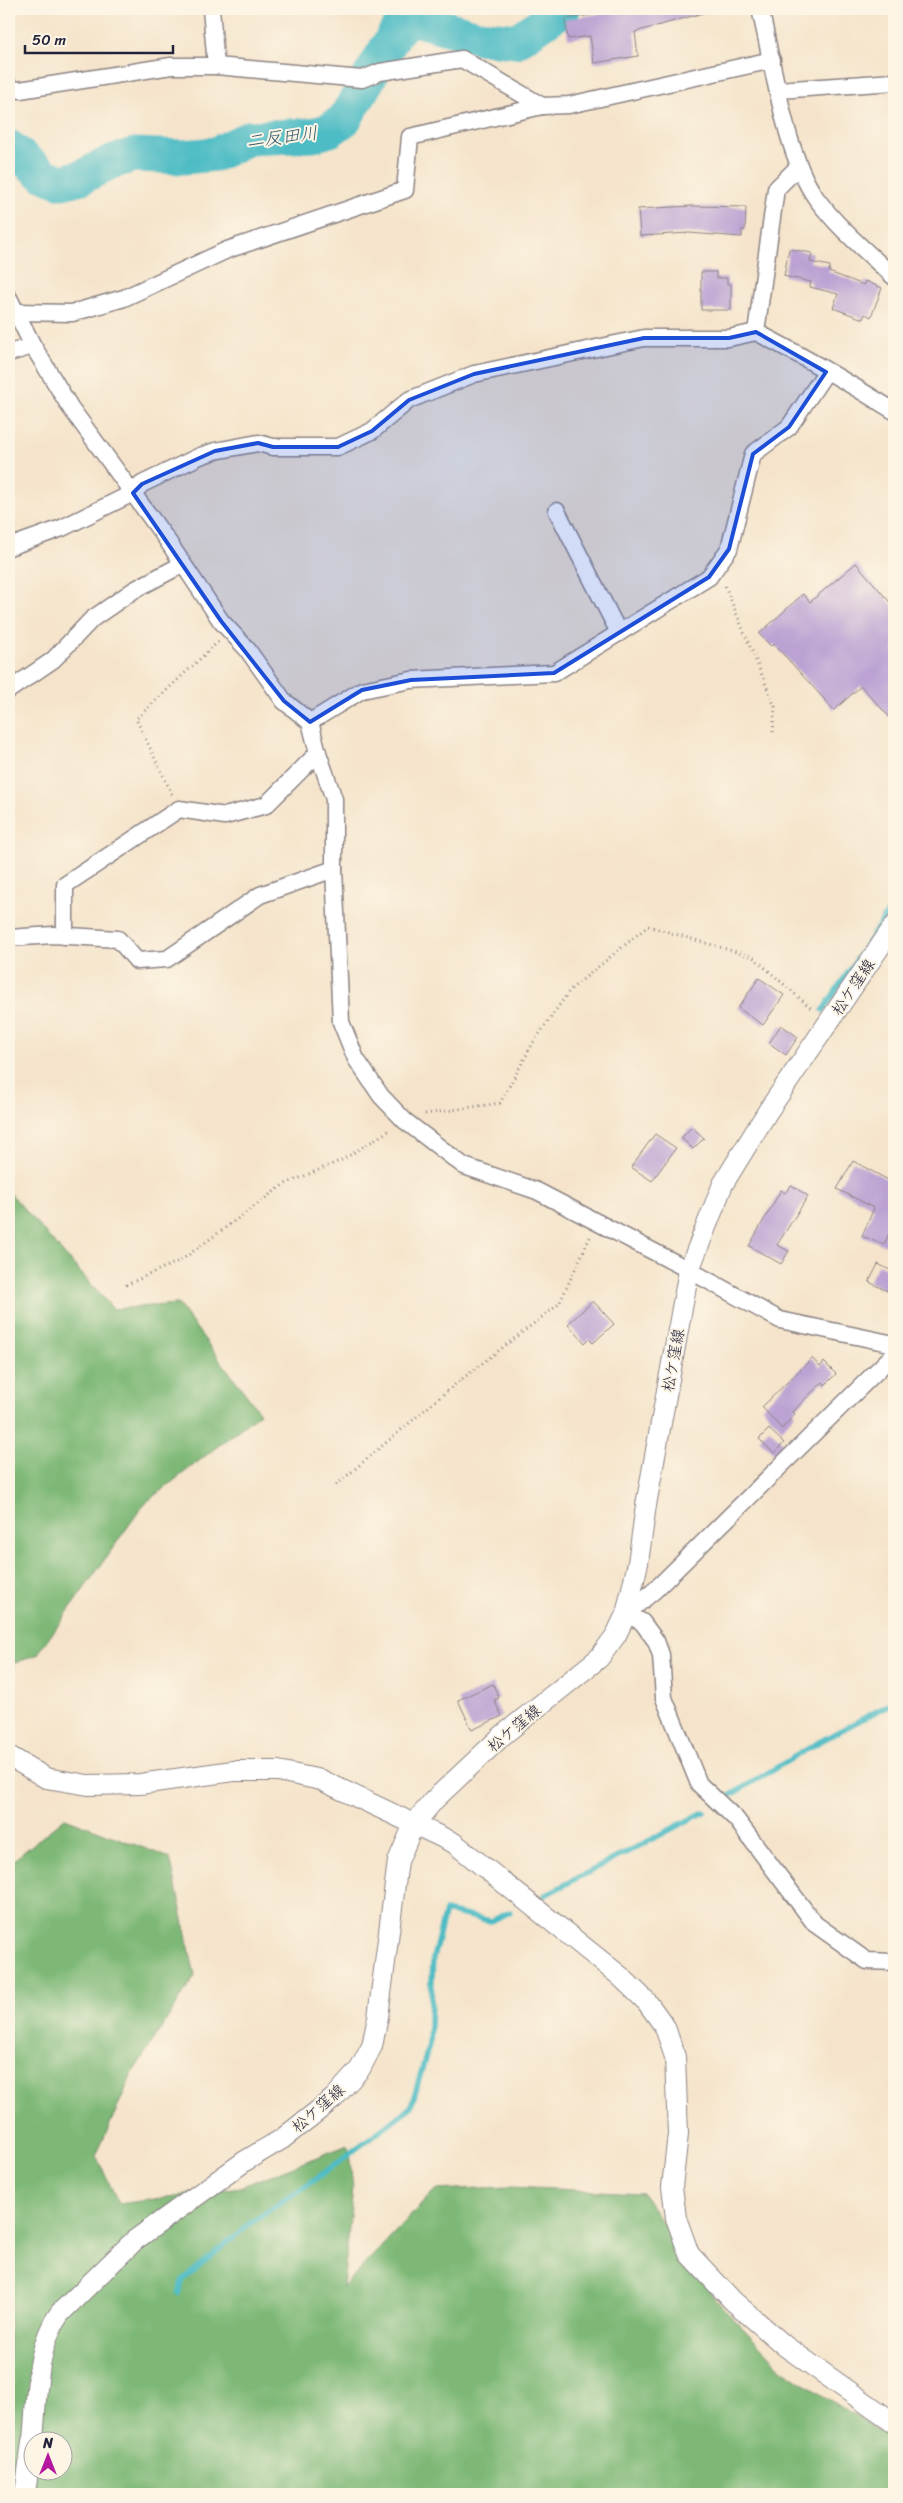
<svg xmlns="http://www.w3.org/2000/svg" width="903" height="2503" font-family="Sriracha,'Klee One',sans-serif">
	<rect width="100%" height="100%" fill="#fcf5e5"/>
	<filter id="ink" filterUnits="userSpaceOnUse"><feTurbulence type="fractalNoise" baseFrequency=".02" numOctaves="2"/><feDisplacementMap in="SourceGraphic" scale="10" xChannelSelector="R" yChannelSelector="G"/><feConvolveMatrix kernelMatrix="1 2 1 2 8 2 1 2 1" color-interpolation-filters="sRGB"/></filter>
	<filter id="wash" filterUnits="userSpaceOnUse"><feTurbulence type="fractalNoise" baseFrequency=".0096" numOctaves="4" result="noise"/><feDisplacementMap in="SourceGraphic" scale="20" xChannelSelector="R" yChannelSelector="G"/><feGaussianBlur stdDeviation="1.12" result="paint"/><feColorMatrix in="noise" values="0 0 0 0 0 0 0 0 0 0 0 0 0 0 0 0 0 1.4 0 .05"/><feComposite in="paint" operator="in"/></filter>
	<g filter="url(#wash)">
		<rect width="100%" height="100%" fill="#f5e4cb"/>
		<!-- forest -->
		<g fill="#7db876" stroke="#506d58" fill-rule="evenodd">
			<path d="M9,1192L113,1309L178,1304L260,1413L144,1504L37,1655L9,1665Z"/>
			<path d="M65,1818L170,1858L195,1976L133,2072L96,2156L119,2204L240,2187L348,2145L353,2187L343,2287L435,2190L509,2187L642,2193L715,2299L783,2370L894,2441V2494H9V1864ZM32,2440H62V2470H32Z"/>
		</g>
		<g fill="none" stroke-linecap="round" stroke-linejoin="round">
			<!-- stream -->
			<g stroke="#4ebcc5" stroke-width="5.5">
				<path d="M823,1010L894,903"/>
				<path d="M731,1795L819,1742L894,1702"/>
				<path d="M545,1895L704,1812"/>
				<path d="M178,2293L183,2280L249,2224L324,2173L411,2107L429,2045L433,1958L445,1911L491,1921L510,1912"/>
			</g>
			<!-- river -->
			<path stroke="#4ebcc5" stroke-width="35" d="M9,147L44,175L62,182L82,177L111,162L134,155L184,157L216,154L249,138L313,135L330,130L344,120L396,32L406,21L418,20L478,37L516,41L563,9"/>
		</g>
		<g id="blocks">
			<!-- building -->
			<g fill="#bba2d3">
				<path d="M630,9H703V13L635,32L638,56L594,63L590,36L568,39L565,19Z"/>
				<path d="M691,206L746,207L745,230H742V237L689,233L640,236L638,209Z"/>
				<path d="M789,249L812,253L810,262L830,266L829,272L864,285L865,281L882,288L871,317L865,314L863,319L833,308L838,294L810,287L811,282L784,276Z"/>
				<path d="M701,272H716V278H727V284H731V310H701Z"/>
				<path d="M856,563L894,607V722L861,686L834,710L774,644L771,646L759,634L803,594L810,602Z"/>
				<path d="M759,978L784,995L763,1025L738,1008Z"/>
				<path d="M781,1025L798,1037L786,1055L769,1043Z"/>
				<path d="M692,1127L704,1138L693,1149L681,1138Z"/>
				<path d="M655,1134L676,1148L652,1181L631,1167Z"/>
				<path d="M853,1161L894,1183V1235L889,1233L884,1245L862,1236L874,1208L837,1189Z"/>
				<path d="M791,1185L808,1196L777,1245L789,1251L781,1264L749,1246L781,1190L785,1193Z"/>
				<path d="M878,1264L894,1272V1294L869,1282Z"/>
				<path d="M593,1301L614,1324L593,1343L589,1339L585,1343L568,1324Z"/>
				<path d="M812,1358L820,1367L824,1362L836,1374L825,1385L823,1382L804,1400L793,1412L795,1414L782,1429L762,1407Z"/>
				<path d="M769,1429L784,1443L774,1453L759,1439Z"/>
				<path d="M493,1684L499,1698L494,1700L502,1716L472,1730L458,1700Z"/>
			</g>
		</g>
	</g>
	<g filter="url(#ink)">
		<use href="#blocks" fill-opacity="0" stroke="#8c8383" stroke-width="1"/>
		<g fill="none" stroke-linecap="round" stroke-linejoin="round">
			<!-- minor casing -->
			<g stroke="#8c8383" stroke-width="19">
				<g id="minor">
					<path d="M211,9L216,66"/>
					<path d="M760,9C773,62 785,155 816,198C838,228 867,252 894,277"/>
					<path d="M9,88L20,90L171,66H216L362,79L380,72L462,59L542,106L569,105L772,60"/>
					<path d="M778,90L894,82"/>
					<path d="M9,298L33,346L70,407L167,540L221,621L247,649L284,701L310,722L318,753L334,799V869L341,1022L356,1059L381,1096L405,1121L464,1166L537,1191L689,1270L780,1320L894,1344"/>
					<path d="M16,312L72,313L124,298L227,250L405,190L410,137L542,106"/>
					<path d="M756,332L776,189L799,166"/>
					<path d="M9,353L33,346"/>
					<path d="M557,511L619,633"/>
					<path d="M9,547L62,528L133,493L142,484L200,456L215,451L258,443L273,447H338L372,431L409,400L474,374L644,338H729L756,332C803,356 849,383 894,411"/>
					<path d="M9,690L53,660L92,619L134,590L183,564"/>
					<path d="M310,722L362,690L411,680L554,673L709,577L729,549L753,454L789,427L826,372"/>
					<path d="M65,936V885L179,809L225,816L266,805L318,753"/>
					<path d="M9,938L53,935L118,939L137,961L167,959L260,895L334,869"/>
					<path d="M894,1354L655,1590L626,1614L642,1622L656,1641L661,1655L664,1698L699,1784L736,1819L815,1924L867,1961L894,1962"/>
				</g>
			</g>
			<!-- tertiary casing -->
			<g stroke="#8c8383" stroke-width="22">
				<g id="tertiary">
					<path d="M9,1756L46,1778L88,1785L140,1784L233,1771H278L321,1780L454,1843L620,1976L647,2002L665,2027L675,2057L678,2134L672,2187L676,2218L689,2254L733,2301L785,2346L894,2423"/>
					<path d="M33,2440C37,2399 35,2347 60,2313L135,2240L245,2161L282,2139L334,2098L360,2069L372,2046L378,2017L398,1861L414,1824L434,1800L503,1735L599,1658L616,1635L626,1614L638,1563L646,1505L689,1270L723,1184L768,1111L894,926"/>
					<path d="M25,2494L32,2441"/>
				</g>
			</g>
			<!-- path -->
			<g stroke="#8c8383" stroke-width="3" stroke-dasharray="1 4" stroke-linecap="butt">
				<path d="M725,586L775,707L773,732"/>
				<path d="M172,794L136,719L219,641"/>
				<path d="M425,1114L500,1103L533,1043L570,990L648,926L753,957L813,1010"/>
				<path d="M126,1285L183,1259L283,1185L342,1160L390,1130"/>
				<path d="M336,1485L453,1386L559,1304L590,1237"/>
			</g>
			<!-- minor -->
			<use href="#minor" stroke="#fff" stroke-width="16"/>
			<!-- tertiary -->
			<use href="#tertiary" stroke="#fff" stroke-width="20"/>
		</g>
	</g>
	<!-- marked area -->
	<path fill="#1d4ed8" fill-opacity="0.2" stroke="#1d4ed8" stroke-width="4" stroke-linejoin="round" d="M756,332L826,372L789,427L753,454L729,549L709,577L554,673L411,680L362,690L310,722L284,701L221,621L133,493L142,484L215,451L258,443L273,447H338L372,431L409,400L474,374L644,338H729Z"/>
	<g text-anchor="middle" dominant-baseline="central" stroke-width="4" stroke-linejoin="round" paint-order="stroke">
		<!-- street labels -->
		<g font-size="16" fill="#22223b" stroke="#fcf5e5">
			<text transform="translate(853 987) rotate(-56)">松ケ窪線</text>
			<text transform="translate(673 1360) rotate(-80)">松ケ窪線</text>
			<text transform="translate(514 1728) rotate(-40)">松ケ窪線</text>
			<text transform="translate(318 2108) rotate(-41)">松ケ窪線</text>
		</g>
		<!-- water labels -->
		<g font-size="18" font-style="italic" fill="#31586b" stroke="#fcf5e5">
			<text transform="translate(282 137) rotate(-7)">二反田川</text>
		</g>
	</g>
	<!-- margin -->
	<rect width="903" height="2503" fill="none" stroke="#fcf5e5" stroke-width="30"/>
	<!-- north arrow -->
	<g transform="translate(48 2456)"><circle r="24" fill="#fcf5e5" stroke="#a5a1a1"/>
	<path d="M0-4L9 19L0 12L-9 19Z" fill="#b5179e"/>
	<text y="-8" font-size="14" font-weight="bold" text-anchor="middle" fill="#22223b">N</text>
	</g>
	<!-- scale -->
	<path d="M25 45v8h148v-8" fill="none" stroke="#22223b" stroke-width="2.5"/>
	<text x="32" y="45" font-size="15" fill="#22223b" stroke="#fcf5e5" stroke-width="4" paint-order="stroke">50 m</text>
</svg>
